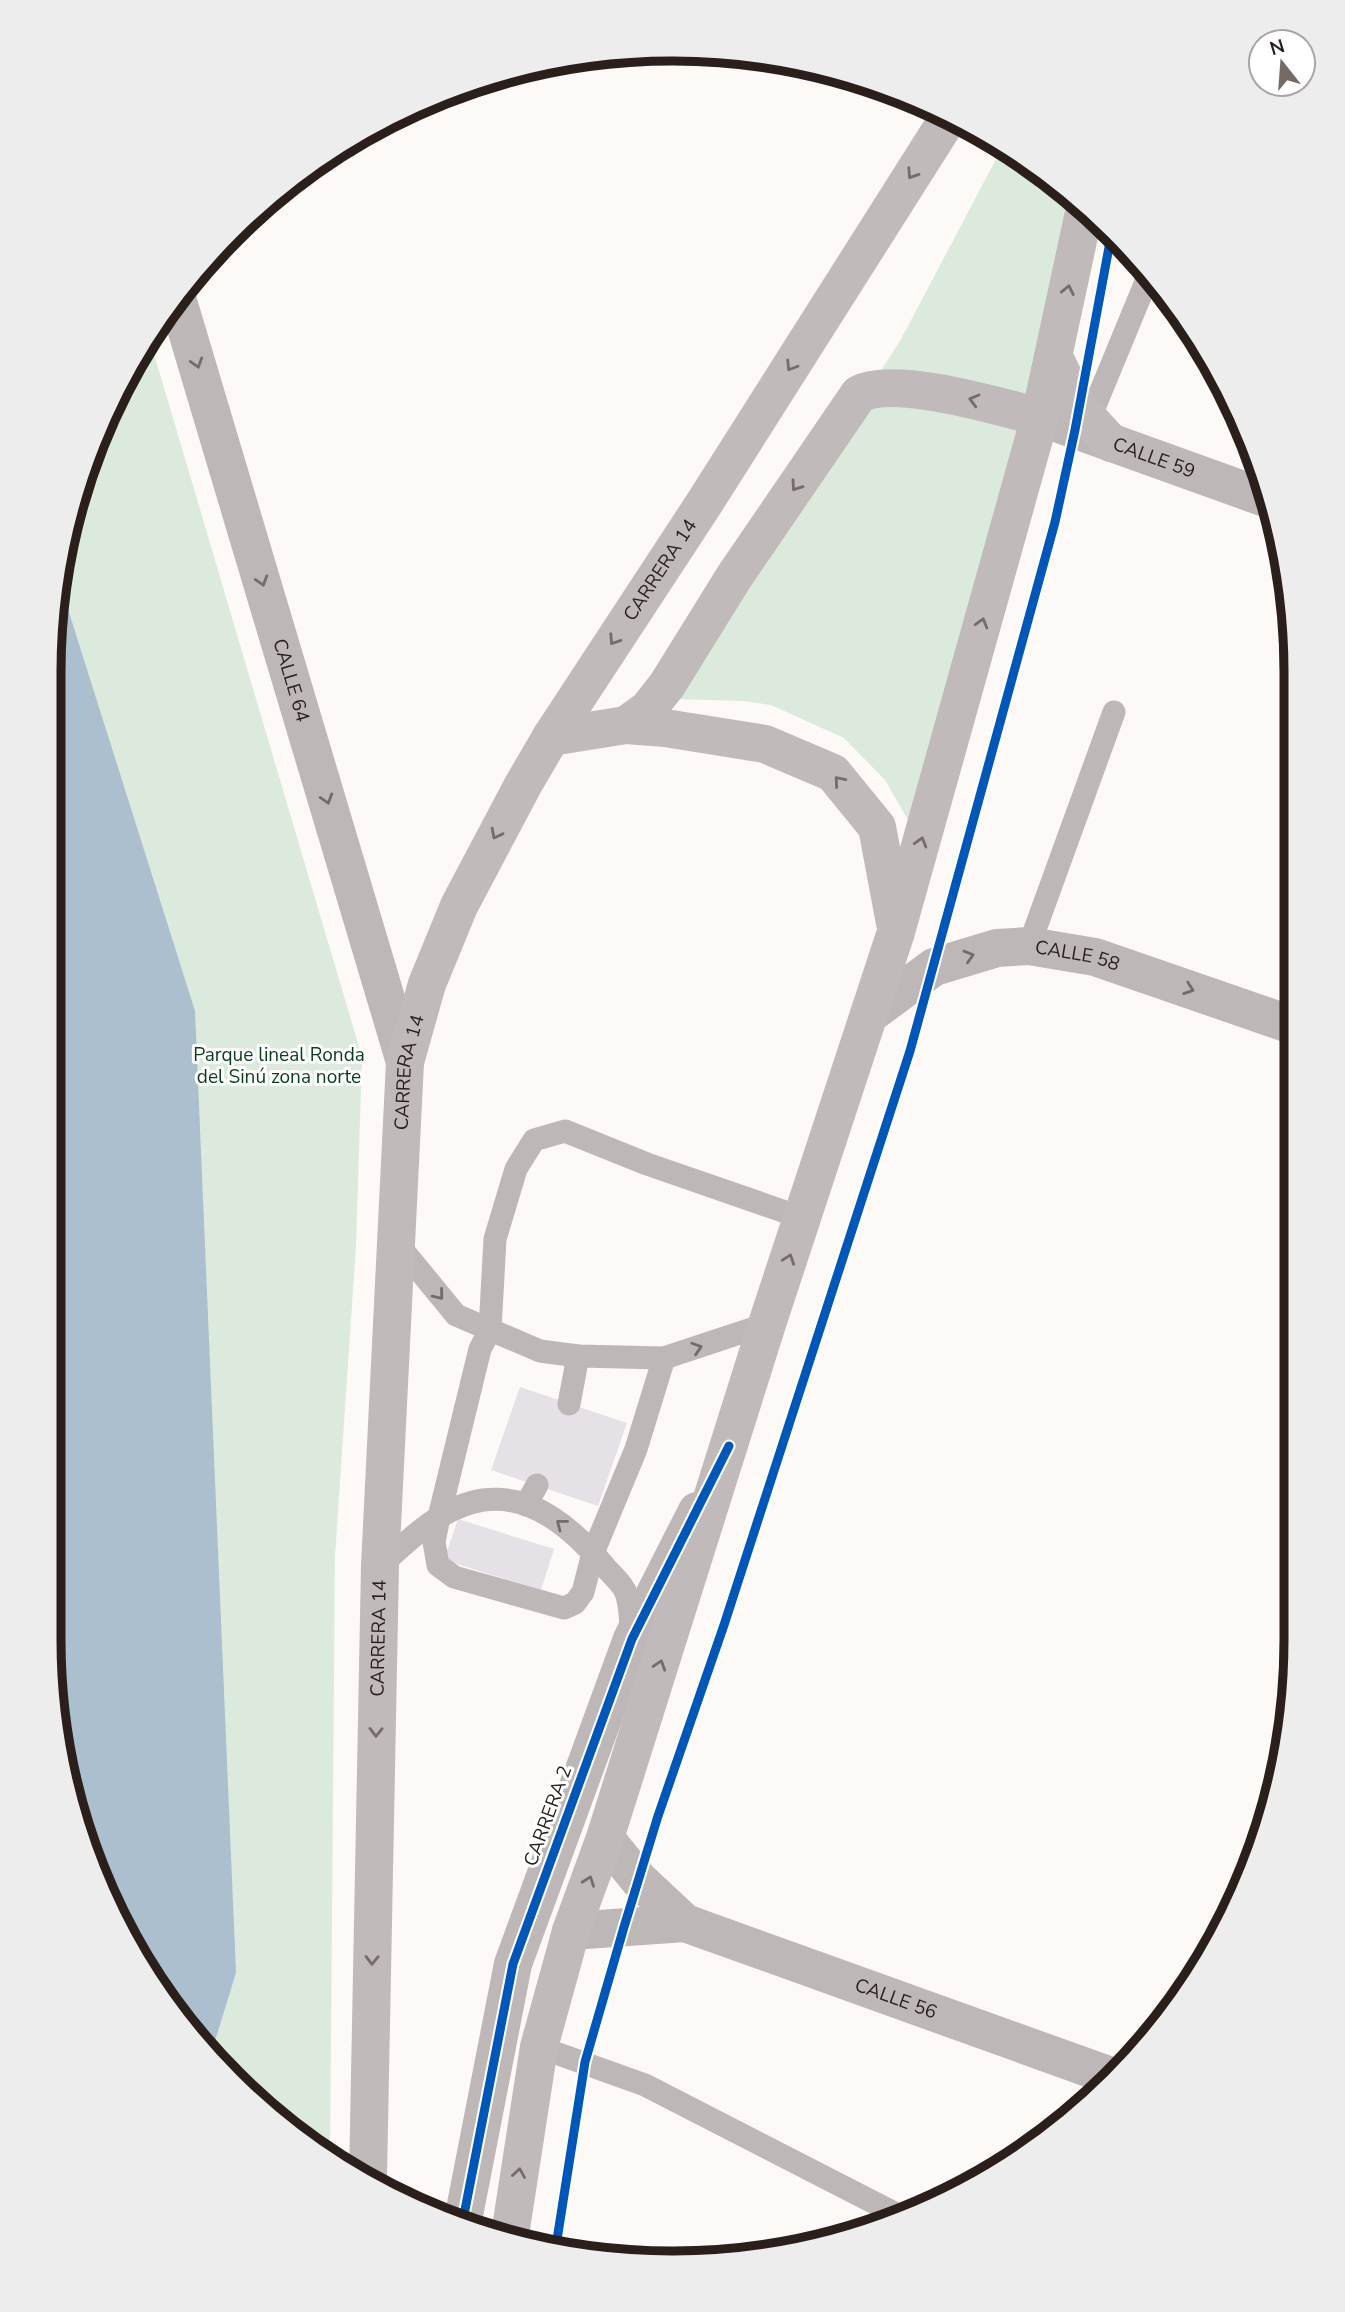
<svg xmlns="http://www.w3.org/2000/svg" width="1345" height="2312" font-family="'Nunito Sans',sans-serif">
	<rect width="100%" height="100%" fill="#fdf9f7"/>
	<!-- green -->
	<g fill="#dbeadc">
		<path d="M1003,146L1019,154L1089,211L924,848L885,780L844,738L771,705L744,701L670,699L900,341Z"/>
		<path d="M149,337L362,1057L356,1246L335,1556L330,2160L212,2051L236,1973L60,584L82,472Z"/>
	</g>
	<!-- water -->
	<path fill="#abbfce" d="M60,584L195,1011L236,1973L212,2051L178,2019L82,1840L49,1639L50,631Z"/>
	<!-- building -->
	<g fill="#e6e1e6">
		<path d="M520,1387L627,1423L598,1506L491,1470Z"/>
		<path d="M458,1519L554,1549L541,1590L444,1560Z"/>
	</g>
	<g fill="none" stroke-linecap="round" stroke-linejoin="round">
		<!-- service -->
		<g stroke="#bdb8b7" stroke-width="23">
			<path d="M1089,420L1148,277"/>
			<path d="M1029,946L1114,712"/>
			<path d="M396,1242L456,1315L540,1351L578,1356L664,1358L767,1324"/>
			<path d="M664,1358L636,1449L593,1553L583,1592L575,1603L564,1608L454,1577L438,1565L434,1542L439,1517L480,1349L490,1330L495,1239L516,1169L534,1140L565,1131L647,1164L803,1218"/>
			<path d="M569,1404L578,1356"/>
			<path d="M526,1505L537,1485"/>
			<path d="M380,1566C409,1540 442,1506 483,1500C534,1493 576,1532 606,1568C612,1575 623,1584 626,1593C631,1605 630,1623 632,1636"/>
			<path d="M539,2047L645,2085L900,2216"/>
		</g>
		<!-- minor -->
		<path stroke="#bdb8b7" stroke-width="38" id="s1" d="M177,298L405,1062"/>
		<!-- tertiary -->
		<g stroke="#bdb8b7" stroke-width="38">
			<path id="s2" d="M1040,417L1268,499"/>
			<path id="s3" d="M869,1015L934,967L997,948L1029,946L1095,957L1295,1026"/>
			<path id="s4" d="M605,1838L639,1880L685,1923L1108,2075"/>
			<path d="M571,1931L685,1923"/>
			<path d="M463,2220L513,1964L632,1639L697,1511"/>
		</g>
		<!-- primary -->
		<g stroke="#c1baba" stroke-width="38">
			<path d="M1054,357L1079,408L1111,443"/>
			<path d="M626,725L648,709L667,685L734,577L859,394C895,375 1000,407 1040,417"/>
			<path d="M551,737L626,725L665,728L765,744L833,773L877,827L895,923"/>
			<path id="s5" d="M368,2177L380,1566L405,1062L427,984L459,906L523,785L551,737L705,502L949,117"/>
			<path d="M509,2241L539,2047L571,1931L605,1838L767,1324L896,932L1040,417L1085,208"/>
		</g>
		<!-- cycleway casing -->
		<g stroke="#fff" stroke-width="13">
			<g id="cycleway">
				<path d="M463,2220L513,1964L632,1639L729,1446"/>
				<path d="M556,2246L585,2062L624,1927L658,1816L724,1625L910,1051L1055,522L1075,430L1112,231"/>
			</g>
		</g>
		<!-- cycleway -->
		<use href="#cycleway" stroke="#0057b8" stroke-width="9"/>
	</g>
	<!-- one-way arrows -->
	<defs><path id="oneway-chevron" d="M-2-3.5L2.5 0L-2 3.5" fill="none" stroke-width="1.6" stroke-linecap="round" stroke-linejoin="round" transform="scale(1.75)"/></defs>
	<g stroke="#766c6a">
		<use href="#oneway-chevron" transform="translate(912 174) rotate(123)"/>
		<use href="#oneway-chevron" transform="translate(1068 290) rotate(-78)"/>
		<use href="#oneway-chevron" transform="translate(791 366) rotate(122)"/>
		<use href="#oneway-chevron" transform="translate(974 400) rotate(-165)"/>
		<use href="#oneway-chevron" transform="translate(796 486) rotate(125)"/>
		<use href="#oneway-chevron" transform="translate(982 623) rotate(-74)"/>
		<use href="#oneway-chevron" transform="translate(614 640) rotate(123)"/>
		<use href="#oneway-chevron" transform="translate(839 781) rotate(-131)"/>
		<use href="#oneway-chevron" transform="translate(496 834) rotate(117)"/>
		<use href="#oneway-chevron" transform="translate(921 842) rotate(-74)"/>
		<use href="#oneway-chevron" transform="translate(789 1259) rotate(-71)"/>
		<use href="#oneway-chevron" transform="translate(660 1665) rotate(-72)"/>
		<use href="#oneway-chevron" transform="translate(376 1732) rotate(91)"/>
		<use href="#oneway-chevron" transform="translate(589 1881) rotate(-70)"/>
		<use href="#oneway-chevron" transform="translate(372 1960) rotate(91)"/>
		<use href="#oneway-chevron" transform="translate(519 2173) rotate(-81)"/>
	</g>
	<g stroke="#746c68">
		<use href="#oneway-chevron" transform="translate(197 363) rotate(73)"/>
		<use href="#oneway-chevron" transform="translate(262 581) rotate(73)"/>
		<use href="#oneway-chevron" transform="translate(327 799) rotate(73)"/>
		<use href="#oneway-chevron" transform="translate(969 956) rotate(-17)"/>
		<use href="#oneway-chevron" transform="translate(1189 989) rotate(19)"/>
		<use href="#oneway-chevron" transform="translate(439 1295) rotate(51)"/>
		<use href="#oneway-chevron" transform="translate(697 1348) rotate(-18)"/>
		<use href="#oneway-chevron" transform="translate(561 1524) rotate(-142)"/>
	</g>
	<g text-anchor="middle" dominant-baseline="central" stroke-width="6" stroke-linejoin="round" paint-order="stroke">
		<!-- street labels -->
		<g font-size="19" fill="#2a1f1a" stroke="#fff">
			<text stroke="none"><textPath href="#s2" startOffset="121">CALLE 59</textPath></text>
			<text stroke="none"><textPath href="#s5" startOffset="1673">CARRERA 14</textPath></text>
			<text stroke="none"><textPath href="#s1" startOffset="399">CALLE 64</textPath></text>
			<text stroke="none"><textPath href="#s3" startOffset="228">CALLE 58</textPath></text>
			<text stroke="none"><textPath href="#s5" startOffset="1106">CARRERA 14</textPath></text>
			<text stroke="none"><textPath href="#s5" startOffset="539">CARRERA 14</textPath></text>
			<text transform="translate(548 1816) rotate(-70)">CARRERA 2</text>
			<text stroke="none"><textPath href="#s4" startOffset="341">CALLE 56</textPath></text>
		</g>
		<!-- park labels -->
		<g font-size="19" fill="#093d1c" stroke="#fff">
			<text x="279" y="1055">Parque lineal Ronda<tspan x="279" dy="22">del Sinú zona norte</tspan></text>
		</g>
	</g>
	<!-- crop -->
	<path d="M0 0H1345V2312H0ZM672 61H673A611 611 0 0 1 1284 672V1640A611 611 0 0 1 673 2251H672A611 611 0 0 1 61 1640V672A611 611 0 0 1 672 61Z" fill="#eeeded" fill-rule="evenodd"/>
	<path fill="none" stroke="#2a1f1a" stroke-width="9" d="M672 61H673A611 611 0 0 1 1284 672V1640A611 611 0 0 1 673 2251H672A611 611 0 0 1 61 1640V672A611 611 0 0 1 672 61Z"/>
	<!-- north arrow -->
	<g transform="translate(1282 63) rotate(343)"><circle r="33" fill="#ffffff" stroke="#aaa5a3" stroke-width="2"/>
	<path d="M0-5L12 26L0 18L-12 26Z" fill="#746b67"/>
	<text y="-10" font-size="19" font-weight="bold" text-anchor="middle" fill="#2a1f1a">N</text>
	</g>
</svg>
